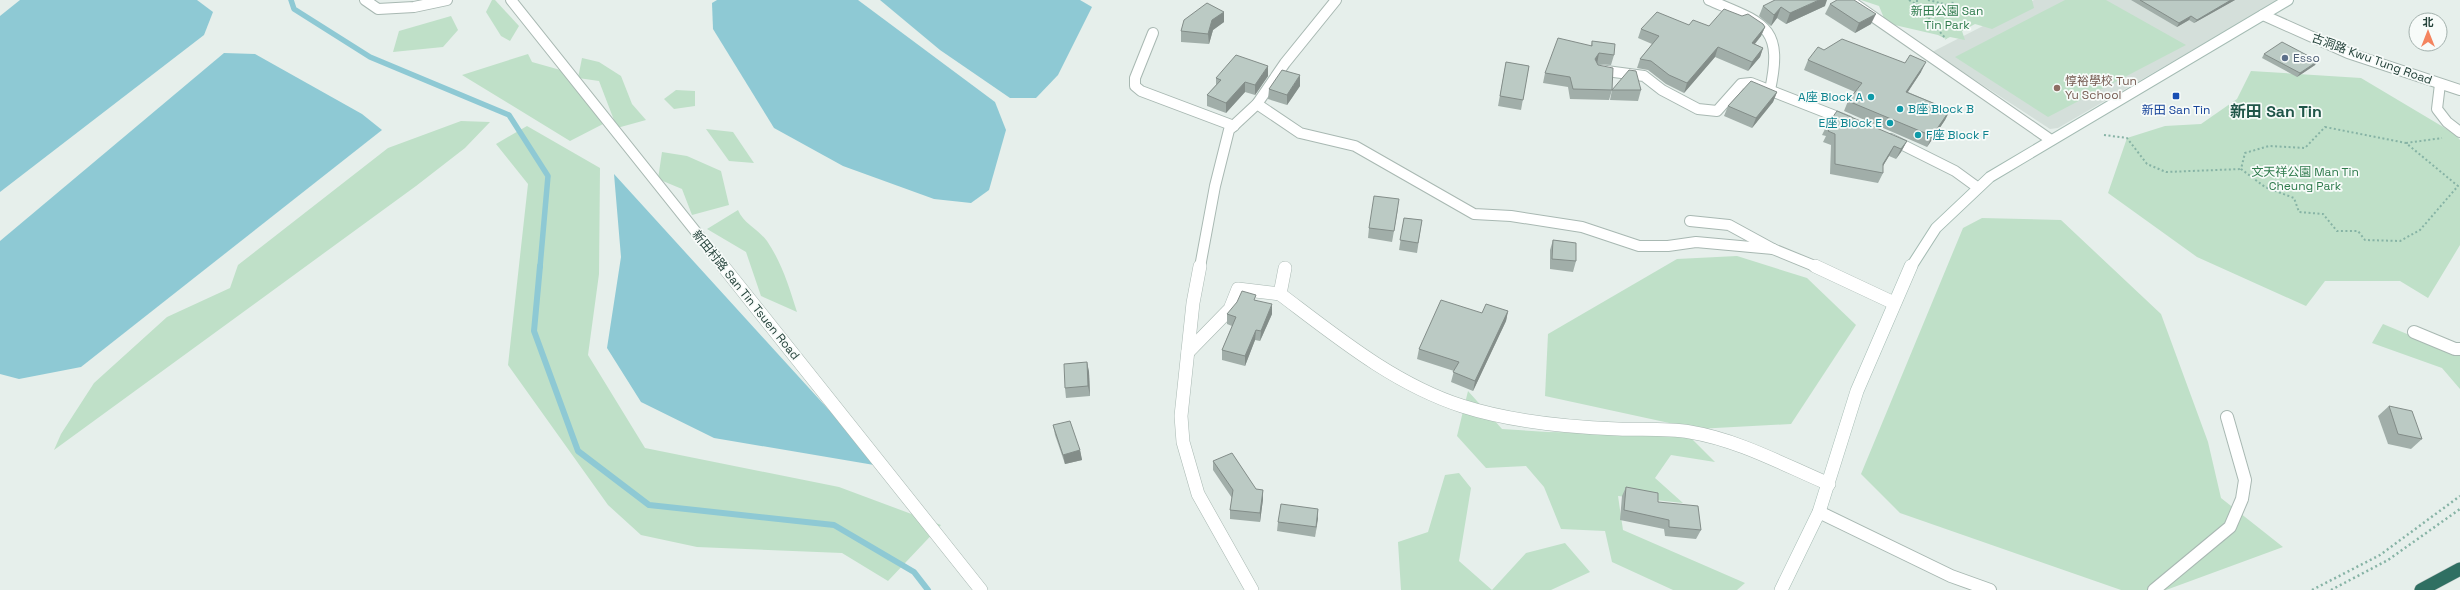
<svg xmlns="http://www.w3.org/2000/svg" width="2460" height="590" font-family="'Space Grotesk','Noto Sans SC',sans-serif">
	<rect width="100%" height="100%" fill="#e6efeb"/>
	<!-- built -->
	<path fill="#d4dfda" d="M2034,0H2279L2058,128L2050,129L1932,52Z"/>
	<!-- green -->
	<g fill="#bfe0c8">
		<path d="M492,0H495L519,26L510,41L501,36L486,12Z"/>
		<path d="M1861,0H2032L2034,8L1992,29L1975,24L1962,31L1965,40L1950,37L1946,39L1938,35L1886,23L1879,6Z"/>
		<path d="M2065,0H2106L2186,45L2048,117L1955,57Z"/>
		<path d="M451,16L458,30L443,47L393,52L399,31Z"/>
		<path d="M528,54L532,62L564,71L605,123L570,141L462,75Z"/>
		<path d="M582,58L599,62L621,76L632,104L646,120L617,128L599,81L578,78Z"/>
		<path d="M2251,71L2361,78L2455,134L2460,140V245L2428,298L2400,281H2325L2306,306L2197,257L2108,193L2127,138L2165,126L2201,124L2237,99Z"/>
		<path d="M676,90L695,91V106L674,109L664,99Z"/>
		<path d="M461,121L490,122L465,148L416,186L54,450L61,434L94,383L167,317L230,288L238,265L388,148Z"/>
		<path d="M527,126L600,168L599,274L588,355L645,448L839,487L941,525L888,581L842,553L697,547L641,535L608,505L508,365L528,184L496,144Z"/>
		<path d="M706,129L733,132L754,163L729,161Z"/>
		<path d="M662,152L687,156L721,171L729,205L692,215L682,189L658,179Z"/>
		<path d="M738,210C744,224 758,229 767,241C782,263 789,287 797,312L761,296L746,252L707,229Z"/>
		<path d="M1982,218L2061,220L2161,314L2208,442L2221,498L2283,547L2166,590H2121L1900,513L1861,474L1963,228Z"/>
		<path d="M1737,256L1807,278L1856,325L1791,424L1697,429L1545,396L1548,334L1677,259Z"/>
		<path d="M2383,324L2460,356V389L2442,368L2372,343Z"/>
		<path d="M1468,391L1502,429L1547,432L1687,434L1715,462L1671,455L1655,478L1683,503L1618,496L1623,530L1745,583L1737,590H1673L1612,562L1605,531L1561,529L1544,487L1526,466L1486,468L1457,436Z"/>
		<path d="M1459,473L1471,488L1459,561L1492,590L1526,553L1565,543L1590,572L1551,590H1401L1398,542L1428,532L1445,475Z"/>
	</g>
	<!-- water -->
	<g fill="#8ec9d4">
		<path d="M20,0H197L213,12L204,35L0,192V16Z"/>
		<path d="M717,0H858L995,102L1006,130L989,190L971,203L934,199L843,166L774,128L713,29L712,3Z"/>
		<path d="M880,0H1080L1092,7L1058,75L1036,98H1010L940,50Z"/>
		<path d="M224,53L255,54L362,114L382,130L81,367L19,379L0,374V241Z"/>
		<path d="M614,174L880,466L714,438L641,402L607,348L621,257Z"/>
	</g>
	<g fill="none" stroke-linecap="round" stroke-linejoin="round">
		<!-- stream-far1 -->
		<path stroke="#8ec9d4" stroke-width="5.5" d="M291,0L294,9L370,57L509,115L548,176L540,267"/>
		<!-- stream -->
		<path stroke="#8ec9d4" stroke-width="6" d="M540,266L534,331L578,451L649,505L834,525L914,572L928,590"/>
		<!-- service-far1 casing -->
		<g stroke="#a8b8b2" stroke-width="12">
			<g id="service-far1">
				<path d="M365,0L378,9L414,7L447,0"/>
				<path d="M2440,84L2437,109L2447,122L2460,132"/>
				<path d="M1690,221L1729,225L1773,249"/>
			</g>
		</g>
		<!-- service casing -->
		<g stroke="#a8b8b2" stroke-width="14">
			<g id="service">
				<path d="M2414,332L2455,349H2460"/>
				<path d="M1819,512L1951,576L1990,590"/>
				<path d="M2154,590L2230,527L2242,499L2245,480L2227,417"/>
			</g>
		</g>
		<!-- minor-far1 casing -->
		<g stroke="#a8b8b2" stroke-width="12">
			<g id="minor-far1">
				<path d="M511,0L724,267"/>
				<path d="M1709,0C1763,23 1784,25 1770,90"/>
				<path d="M1849,0L2051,140"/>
				<path d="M1153,33L1135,78V86L1141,91L1234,126"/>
				<path d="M1599,70L1644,76L1662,90L1698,109L1717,111L1741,84L1751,83L1848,121"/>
				<path d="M1257,104L1300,133L1355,146L1474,214L1511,216L1582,227L1639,246H1668L1696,242L1773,249L1817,267"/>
				<path d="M1891,139L1955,171L1977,187"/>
				<path d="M1200,267L1215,186L1229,130L1257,104L1285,63L1336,0"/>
			</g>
		</g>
		<!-- minor casing -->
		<g stroke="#a8b8b2" stroke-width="14">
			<g id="minor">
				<path d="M723,266L981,590"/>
				<path d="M1200,266L1193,303L1181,416L1183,442L1198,494L1252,590"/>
				<path d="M1815,266L1894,303"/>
				<path d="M1285,268L1280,294C1337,337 1394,384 1462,406C1512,422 1566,427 1618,429C1642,430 1666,428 1690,432C1739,440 1784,465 1829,484"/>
				<path d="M1188,352L1230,309L1238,289L1280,294"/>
			</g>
		</g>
		<!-- tertiary casing -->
		<g stroke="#a8b8b2" stroke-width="12">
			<path id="tertiary" d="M2263,15L2348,53L2460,90"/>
		</g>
		<!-- secondary-far1 casing -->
		<g stroke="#a4bbb3" stroke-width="12">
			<path id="secondary-far1" d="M1911,267L1936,228L1990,177L2288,0"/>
		</g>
		<!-- secondary casing -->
		<g stroke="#a4bbb3" stroke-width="14">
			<path id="secondary" d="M1781,590L1819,512L1857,391L1911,266"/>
		</g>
		<!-- motorway casing -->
		<g stroke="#c2cac8" stroke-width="14">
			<path id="motorway" d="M2421,590L2460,569"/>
		</g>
		<!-- path-far1 -->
		<g stroke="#86b3a5" stroke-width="2" stroke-dasharray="2 2.5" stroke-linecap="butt">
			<path d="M1909,0L1917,5L1946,39"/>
			<path d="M1917,0V5"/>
			<path d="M1928,0L1952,6L1953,0"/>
			<path d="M2325,127L2406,143L2458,186L2420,230L2400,241L2365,240L2358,231H2337L2323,214L2299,212L2294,198L2265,187L2241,169L2245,153L2269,146L2305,148Z"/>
			<path d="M2104,135L2127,138L2147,164L2166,172L2241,169"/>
			<path d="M2406,143L2442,138"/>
		</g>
		<!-- path -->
		<g stroke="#86b3a5" stroke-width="2.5" stroke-dasharray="2 3" stroke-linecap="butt">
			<path d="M2312,590L2380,555L2460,496"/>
			<path d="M2331,590L2388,560L2460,509"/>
		</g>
		<!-- service-far1 -->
		<use href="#service-far1" stroke="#fff" stroke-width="10"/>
		<!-- service -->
		<use href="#service" stroke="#fff" stroke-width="12"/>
		<!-- minor-far1 -->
		<use href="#minor-far1" stroke="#fff" stroke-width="10"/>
		<!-- minor -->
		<use href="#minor" stroke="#fff" stroke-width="13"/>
		<!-- tertiary -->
		<use href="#tertiary" stroke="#fff" stroke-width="10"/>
		<!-- secondary-far1 -->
		<use href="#secondary-far1" stroke="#fff" stroke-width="10"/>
		<!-- secondary -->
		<use href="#secondary" stroke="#fff" stroke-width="13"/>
		<!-- motorway -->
		<use href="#motorway" stroke="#2f6f62" stroke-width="13"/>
	</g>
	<!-- wall -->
	<g fill="#a1aea9">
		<path d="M2131,0H2235L2194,23L2189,20L2177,27Z"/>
		<path d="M1830,4L1871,24L1855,33L1825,14Z"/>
		<path d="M1763,6H1825L1786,24L1777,18L1771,26L1759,16Z"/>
		<path d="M1224,12V22L1213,30L1209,44L1181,42V31Z"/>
		<path d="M1689,25L1709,26L1765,27L1761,36L1755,44L1763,48L1760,57L1748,71L1715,57L1684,93L1666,84L1648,70L1637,68L1640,59L1652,44L1638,38L1641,29Z"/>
		<path d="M1592,41L1614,55L1611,65L1597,64L1612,90L1609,100L1570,99L1568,87L1543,83L1545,73L1591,46Z"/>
		<path d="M1824,50L1921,72L1908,92L1950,110L1945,120L1927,147L1844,111L1848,101L1855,92L1804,70L1808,60Z"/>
		<path d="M2264,54L2315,65L2297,77L2262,58Z"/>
		<path d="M1506,62L1529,66L1521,110L1498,106Z"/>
		<path d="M1268,76L1255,95L1245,92L1226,113L1207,106V95L1216,85V78Z"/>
		<path d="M1300,86L1287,105L1268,99L1269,89Z"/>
		<path d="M1612,90H1641L1638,101L1610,100Z"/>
		<path d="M1777,92L1773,102L1752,128L1724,116L1728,106Z"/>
		<path d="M1827,125L1907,141L1901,152L1896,159L1889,156L1883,166V173L1878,183L1830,174L1831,145L1823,142L1826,136L1822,135Z"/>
		<path d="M1398,209L1392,242L1368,238L1369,228Z"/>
		<path d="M1404,218L1422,220L1417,253L1399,250Z"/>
		<path d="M1553,240L1576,261L1573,272L1550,269V250Z"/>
		<path d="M1256,300L1272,314L1260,341L1255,340L1245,366L1222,360V350L1232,326L1227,324V314Z"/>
		<path d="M1508,311L1506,321L1473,391L1451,382L1454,371L1417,359L1419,349L1482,313Z"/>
		<path d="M1087,362L1089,372L1090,396L1066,398L1065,388Z"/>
		<path d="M2389,406L2422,439L2411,449L2388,444L2378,416Z"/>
		<path d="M1053,425L1080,450L1082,460L1065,464L1055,435Z"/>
		<path d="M1213,461L1256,489L1263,490V499L1260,522L1230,519V510L1232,498L1213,470Z"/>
		<path d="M1626,487L1658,502L1701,530L1696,539L1665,536L1664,529L1620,520L1622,496Z"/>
		<path d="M1318,509L1315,537L1277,531L1278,522Z"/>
	</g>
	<!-- shaded-wall -->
	<g fill="#838d89">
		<path d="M1819,0H1827L1825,6L1786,24L1790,13Z"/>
		<path d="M2231,0H2235L2194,23L2197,20Z"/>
		<path d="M1781,7L1777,18L1771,26L1774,15Z"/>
		<path d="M1224,12V22L1213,30L1209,44L1208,34L1212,20Z"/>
		<path d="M1876,14L1871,24L1855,33L1859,23Z"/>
		<path d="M2191,16L2189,20L2177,27L2179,23Z"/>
		<path d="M1765,27L1761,36L1748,52L1752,43Z"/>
		<path d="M1718,47L1715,57L1684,93L1687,83Z"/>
		<path d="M1763,48L1760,57L1748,71L1752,62Z"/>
		<path d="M1599,53L1597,64L1595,59Z"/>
		<path d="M2318,61L2315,65L2297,77L2300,73Z"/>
		<path d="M1926,62L1921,72L1901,102L1906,92Z"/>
		<path d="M1268,66V76L1255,95V85Z"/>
		<path d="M1300,75V86L1287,105V95Z"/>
		<path d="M1245,82V92L1226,113V103Z"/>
		<path d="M1777,92L1773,102L1752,128L1756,118Z"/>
		<path d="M1950,110L1945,120L1927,147L1932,136Z"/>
		<path d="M1907,141L1901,152L1896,159L1901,149Z"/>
		<path d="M1894,146L1889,156L1878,174L1883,164Z"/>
		<path d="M1272,304V314L1260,341L1261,331Z"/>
		<path d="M1508,311L1506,321L1473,391L1475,381Z"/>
		<path d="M1256,330L1255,340L1245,366V356Z"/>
		<path d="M1087,362L1089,372L1090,396L1088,386Z"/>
		<path d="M1080,450L1082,460L1065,464L1063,455Z"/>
		<path d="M1263,490V499L1260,522V513Z"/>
		<path d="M1318,509V519L1315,537L1316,527Z"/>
	</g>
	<!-- building -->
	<g fill="#bbcac4" stroke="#838d89">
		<path d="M1775,0H1819L1790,13L1781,7L1774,15L1763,6Z"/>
		<path d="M1837,0H1854L1876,14L1859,23L1830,4Z"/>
		<path d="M2140,0H2231L2197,20L2191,16L2179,23Z"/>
		<path d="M1207,3L1224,12L1212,20L1208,34L1181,31L1184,20Z"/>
		<path d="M1724,9L1742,16L1748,14L1763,24L1765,27L1752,43L1763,48L1752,62L1718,47L1687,83L1669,75L1651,61L1640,59L1659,36L1641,29L1657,12L1689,25L1693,20L1709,26Z"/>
		<path d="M1558,38L1592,46V41L1615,44L1614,55L1599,53L1595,59L1598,65L1613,68L1612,90L1573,89L1570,77L1545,73Z"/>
		<path d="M1842,39L1905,63L1910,55L1926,62L1906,92L1950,110L1932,136L1848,101L1862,83L1808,60L1818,47L1824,50Z"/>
		<path d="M2282,42L2318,61L2300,73L2264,54Z"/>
		<path d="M1236,55L1268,66L1255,85L1245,82L1226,103L1207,95L1221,80L1216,78Z"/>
		<path d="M1506,62L1529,66L1523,100L1500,96Z"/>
		<path d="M1282,70L1300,75L1287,95L1269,89Z"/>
		<path d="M1629,70L1636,71L1641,90H1612Z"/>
		<path d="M1751,81L1777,92L1756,118L1728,106Z"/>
		<path d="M1837,111L1907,141L1901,149L1894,146L1883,164V173L1835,164V134L1828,131L1832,127L1827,125Z"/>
		<path d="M1374,196L1399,199L1394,231L1369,228Z"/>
		<path d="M1404,218L1422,220L1418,243L1400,240Z"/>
		<path d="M1553,240L1576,243V261L1552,259Z"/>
		<path d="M1242,291L1256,295L1254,300L1272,304L1261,331L1256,330L1245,356L1222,350L1236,317L1227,314L1237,302Z"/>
		<path d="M1441,300L1482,313L1486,304L1508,311L1475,381L1453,372L1459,362L1419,349Z"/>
		<path d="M1087,362L1088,386L1065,388L1064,364Z"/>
		<path d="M2389,406L2412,411L2422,439L2398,434Z"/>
		<path d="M1070,421L1080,450L1063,455L1053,425Z"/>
		<path d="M1232,453L1256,489L1263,490L1260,513L1230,510L1233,490L1213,461Z"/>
		<path d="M1626,487L1658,493V502L1698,506L1701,530L1669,527V520L1624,510Z"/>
		<path d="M1281,504L1318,509L1316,527L1278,522Z"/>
	</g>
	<!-- markers -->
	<circle fill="#5c6f8a" stroke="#f7fbf9" stroke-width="1.5" cx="2285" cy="58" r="4"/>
	<circle fill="#8d6e63" stroke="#f7fbf9" stroke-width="1.5" cx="2057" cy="88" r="4"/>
	<rect fill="#1a4fb4" stroke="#f7fbf9" stroke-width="1.5" x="2172" y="92" width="8" height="8" rx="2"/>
	<g fill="#0f9aa8" stroke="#f7fbf9" stroke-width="1.5">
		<circle cx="1871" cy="97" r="4"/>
		<circle cx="1900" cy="109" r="4"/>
		<circle cx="1890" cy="123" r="4"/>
		<circle cx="1918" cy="135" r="4"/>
	</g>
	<g text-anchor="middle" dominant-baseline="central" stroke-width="3.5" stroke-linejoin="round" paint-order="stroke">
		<!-- park labels -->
		<g font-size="12" fill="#2d7a4b" stroke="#f7fbf9">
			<text x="1947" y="11">新田公園 San<tspan x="1947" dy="14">Tin Park</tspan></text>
			<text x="2305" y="172">文天祥公園 Man Tin<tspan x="2305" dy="14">Cheung Park</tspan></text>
		</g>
		<!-- service labels -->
		<g font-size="12" fill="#4e5e75" stroke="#f7fbf9" text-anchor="start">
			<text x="2293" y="58">Esso</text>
		</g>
		<!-- street labels -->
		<g font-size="12" fill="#24423a" stroke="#f7fbf9">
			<text transform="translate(2372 59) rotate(20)">古洞路 Kwu Tung Road</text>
			<text transform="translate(746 295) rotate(51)">新田村路 San Tin Tsuen Road</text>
		</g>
		<!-- education labels -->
		<g font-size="12" fill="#785e54" stroke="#f7fbf9" text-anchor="start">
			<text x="2065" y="81">惇裕學校 Tun<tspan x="2065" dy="14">Yu School</tspan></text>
		</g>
		<!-- culture labels -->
		<g font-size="12" fill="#0d838f" stroke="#f7fbf9" text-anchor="end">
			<text x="1863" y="97">A座 Block A</text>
			<text x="1908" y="109" text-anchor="start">B座 Block B</text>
			<text x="1882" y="123">E座 Block E</text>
			<text x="1926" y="135" text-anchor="start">F座 Block F</text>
		</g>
		<!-- transit labels -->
		<g font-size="12" fill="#164399" stroke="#f7fbf9">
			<text x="2176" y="110">新田 San Tin</text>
		</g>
		<!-- district labels -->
		<g font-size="16" font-weight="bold" fill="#1f5548" stroke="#f7fbf9">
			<text x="2276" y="111">新田 San Tin</text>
		</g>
	</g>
	<!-- north arrow -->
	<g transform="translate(2428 32)"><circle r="19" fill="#f7fbf9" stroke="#a3b1ad"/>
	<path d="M0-3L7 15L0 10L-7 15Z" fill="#f4845f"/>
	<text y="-6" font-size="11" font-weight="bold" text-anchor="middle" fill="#24423a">北</text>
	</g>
</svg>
